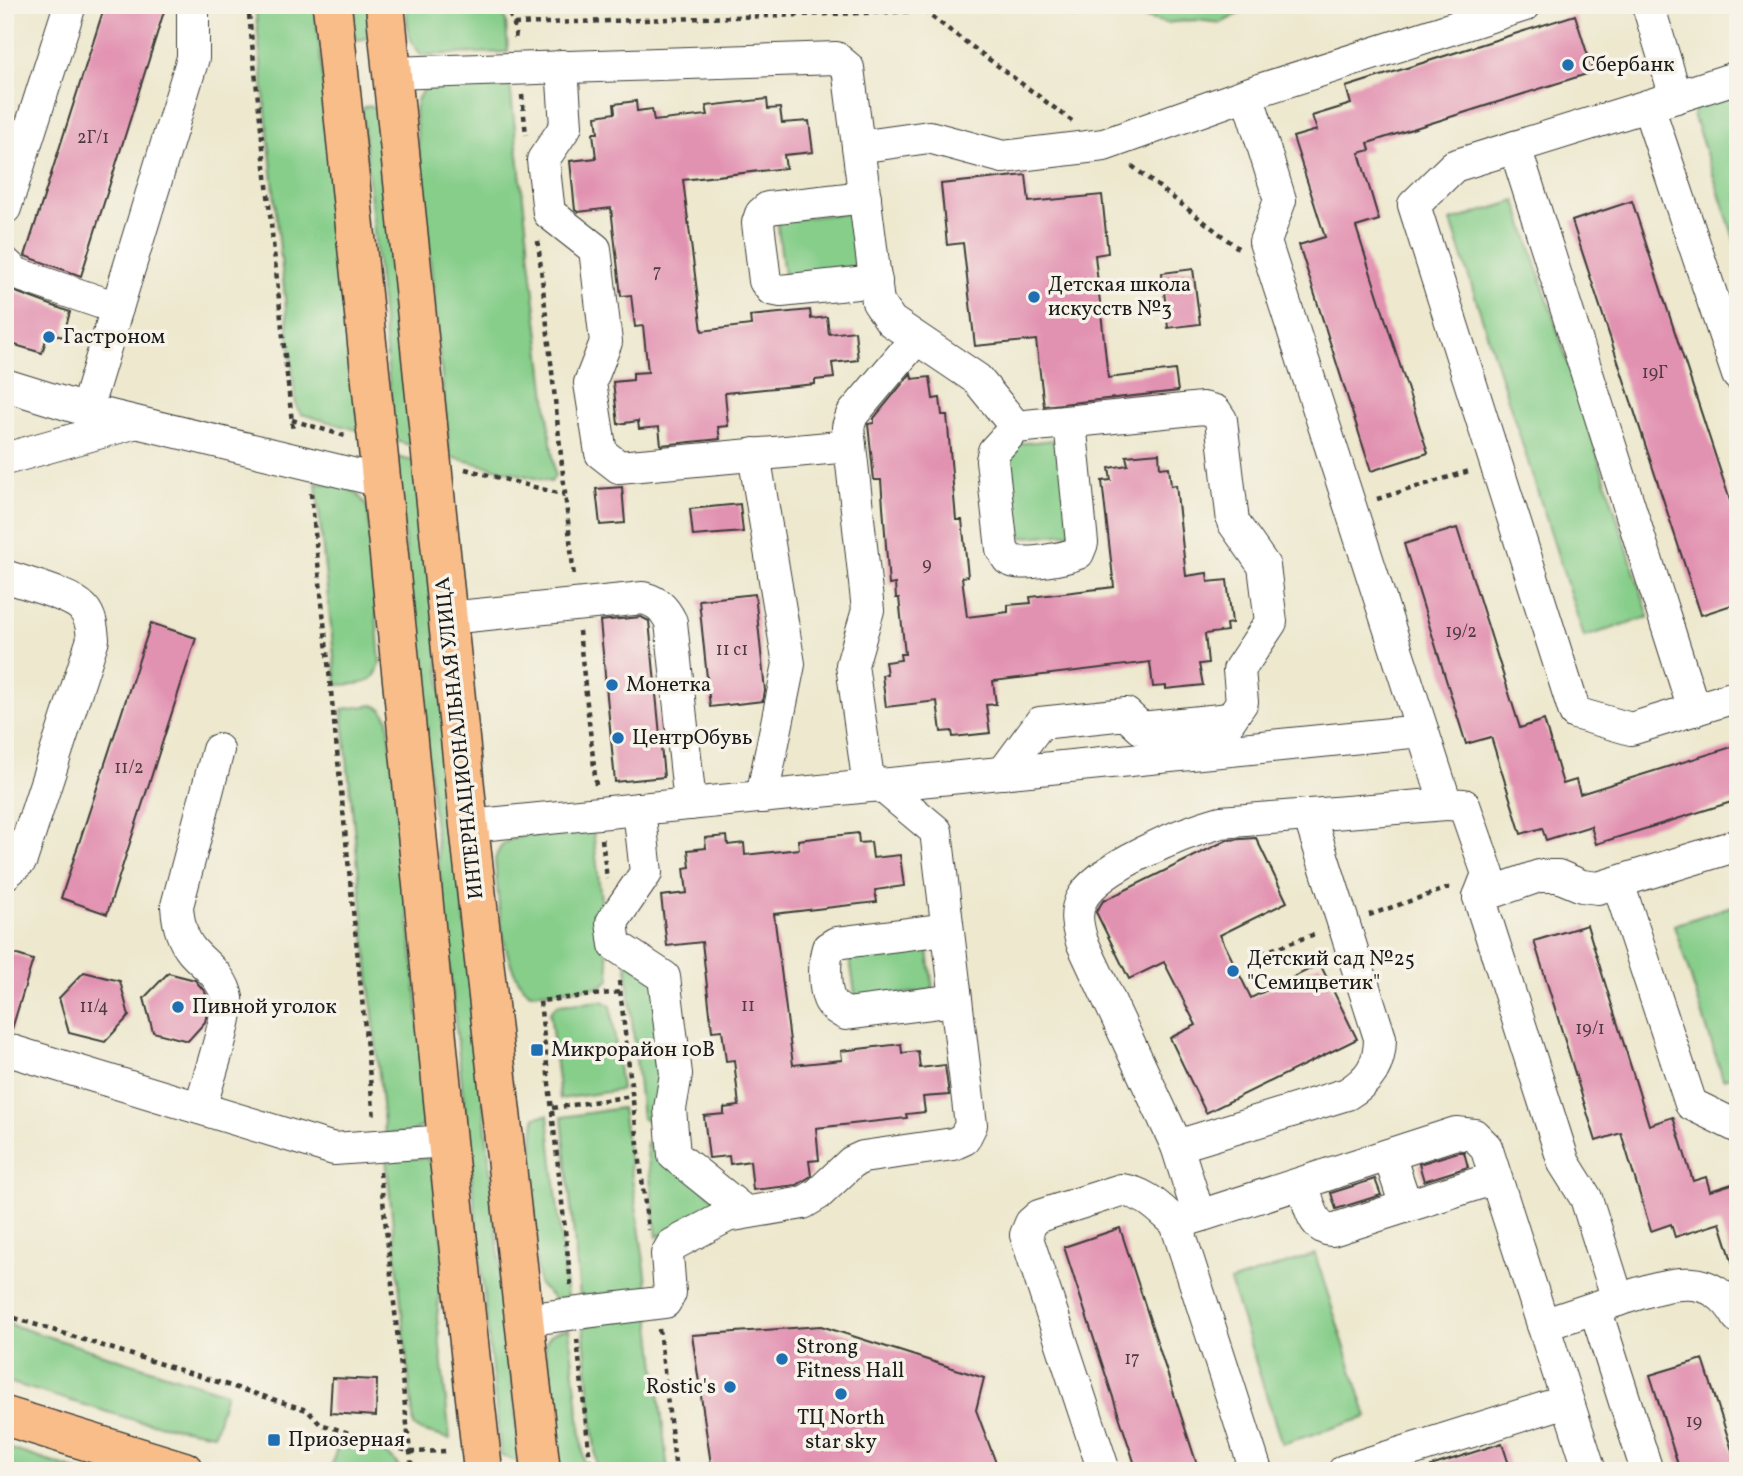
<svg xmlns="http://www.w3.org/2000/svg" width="1743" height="1476" font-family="Vollkorn,serif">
	<rect width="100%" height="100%" fill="#f7f3e8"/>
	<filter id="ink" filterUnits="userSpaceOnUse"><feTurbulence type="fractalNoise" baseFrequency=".0143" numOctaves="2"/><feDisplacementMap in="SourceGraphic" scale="14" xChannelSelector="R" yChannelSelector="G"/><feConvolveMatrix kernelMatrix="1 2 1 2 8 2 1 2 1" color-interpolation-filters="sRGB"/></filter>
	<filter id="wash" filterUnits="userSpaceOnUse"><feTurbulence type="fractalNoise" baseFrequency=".00686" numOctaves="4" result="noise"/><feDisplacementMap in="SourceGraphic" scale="28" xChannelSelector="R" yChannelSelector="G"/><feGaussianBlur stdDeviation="1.57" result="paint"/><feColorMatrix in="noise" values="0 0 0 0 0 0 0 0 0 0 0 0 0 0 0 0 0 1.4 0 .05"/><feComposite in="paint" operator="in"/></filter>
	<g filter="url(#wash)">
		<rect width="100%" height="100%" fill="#ede8ce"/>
		<!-- green -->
		<g fill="#86ce8a" stroke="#517553" stroke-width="2">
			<path d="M255,5H315L360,431L301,414L296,406Z"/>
			<path d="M350,5H368L371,31L368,38L358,40L355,38Z"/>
			<path d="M406,5H498L506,21L508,52L422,55C406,40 408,26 406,5Z"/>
			<path d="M1030,5H1256L1221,23L1195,20L1166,23L1129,14L1074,18Z"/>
			<path d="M510,85L555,476L551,482L450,457L415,111L417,100L422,91L435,86Z"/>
			<path d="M1738,92V250L1693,114L1698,104Z"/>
			<path d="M371,106L377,108L416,447L395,441L362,112L364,107Z"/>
			<path d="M1516,201L1649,617L1584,637L1451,221Z"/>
			<path d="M854,212L860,266L784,275L777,221Z"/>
			<path d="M1063,439L1072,533L1015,538L1007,452L1015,444Z"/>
			<path d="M396,457L418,462L520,1462L501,1456Z"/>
			<path d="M316,483C341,487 356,484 368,510L380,663C374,688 360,683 337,685Z"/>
			<path d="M374,705L382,709L388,718L428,1110L423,1126L410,1133L385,1134L342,709Z"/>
			<path d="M593,830L610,979L600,987L530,993C500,970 498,896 495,859C498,852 500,845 508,841C525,831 572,832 593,830Z"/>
			<path d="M1738,904V1075L1723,1079L1674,925Z"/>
			<path d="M927,943L933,990L856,1000L849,953Z"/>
			<path d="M626,961L656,980L665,1136L642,1118Z"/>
			<path d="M603,1001L611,1006L621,1090L560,1099L550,1012L557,1005Z"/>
			<path d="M622,1108L648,1289L580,1297L562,1117Z"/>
			<path d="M548,1115L567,1298L555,1300L539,1285L529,1189L535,1117Z"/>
			<path d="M646,1143L721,1204L657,1237Z"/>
			<path d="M386,1158H426L434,1167L443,1250L437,1318L450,1439L421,1431L414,1426Z"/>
			<path d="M1315,1254L1367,1417L1282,1444L1230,1282Z"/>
			<path d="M650,1315L668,1471H597L583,1326Z"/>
			<path d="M5,1323L226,1393L214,1434L134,1420L5,1381Z"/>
			<path d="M569,1329L585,1471H560L545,1345C549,1333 557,1331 569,1329Z"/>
			<path d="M340,1438C360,1444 394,1448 400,1471H330Z"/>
			<path d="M5,1447L79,1471H5Z"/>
		</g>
		<g id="blocks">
			<!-- building -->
			<g fill="#e292b1">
				<path d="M105,5H166L81,276L25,256Z"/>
				<path d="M1575,15L1593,72L1368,143L1370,150L1359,153L1379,220L1356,227L1428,453L1371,471L1299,245L1325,237L1293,137L1317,130L1312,116L1351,104L1346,87Z"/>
				<path d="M767,99L768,109L780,108L782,123L809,121L813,152L784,155L786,168L683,180L702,331L751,325L750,316L810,310L811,319L827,317L829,334L855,331L858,360L832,363L834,378L815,380V384L725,393L728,426L718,427L720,439L661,445L659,427L639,429L638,421L618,424L613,382L633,380V373L648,372L643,326L635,327L631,295L621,296L611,208L578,212L575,210L570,161L596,158L593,133H598L596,116L615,113L614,104L636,101L637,111L652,109L654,121L708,115L706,106Z"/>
				<path d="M1026,175L1029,202L1102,195L1108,253L1095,255L1108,378L1175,370L1178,391L1044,406L1036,340L975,346L963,243L947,245L941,184Z"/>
				<path d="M1632,201L1738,525V603L1701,615L1572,221Z"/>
				<path d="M1193,269L1200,324L1168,328L1162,273Z"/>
				<path d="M5,288L70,312L63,337L48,333L42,353L5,342Z"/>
				<path d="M911,373L912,379L930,377L933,399L940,398L942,415H947L956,520H962L968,576L962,577L967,617L1008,612V605L1031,603L1030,597L1114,587L1102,481L1111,480L1109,468L1128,465L1126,456L1159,453L1160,468L1169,467L1171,486L1176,485L1186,576L1207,573L1208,582L1227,580L1232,623L1226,624L1227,631L1205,634L1208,663L1199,664L1203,685L1166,689V686L1153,687L1150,662L993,681L996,704L986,705L990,733L953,737L952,731L941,732L937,701L886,707L882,675L887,674L885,662L901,660L900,654H905L899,598H896L895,584L889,585L881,480H874L868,424L874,423V418Z"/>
				<path d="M622,487L625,523L600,525L596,489Z"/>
				<path d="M740,504L743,532L693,536L690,509Z"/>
				<path d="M1457,528L1520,728L1544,720L1563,784L1576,780L1580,794L1738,745V800L1596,844L1591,826L1546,840L1542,828L1521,834L1491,737L1466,744L1404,544Z"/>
				<path d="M755,594L765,691L763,701L710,707L699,600Z"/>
				<path d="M641,617L649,621L664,777L615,782L600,621Z"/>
				<path d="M151,623L196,638L107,914L61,898Z"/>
				<path d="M858,833L859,843L871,842L873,858L900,855L904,886L875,890L877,902L774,914L793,1065L842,1060L841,1051L901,1044L902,1053L918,1051L920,1068L945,1065L949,1095L923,1097L925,1112L906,1114L907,1118L816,1128L819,1160L809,1161L811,1176L797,1185L753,1190L750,1161L730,1164L729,1156L709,1158L704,1116L724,1114V1108L739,1106L734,1060L726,1061L722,1030L712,1031L702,942L667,946L661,896L687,893L684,868L690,867L688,850L706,848L705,838L727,836L728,845L744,843L745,855L799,849L798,840Z"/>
				<path d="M1256,838L1287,902L1220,935L1251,998L1320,964L1357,1039L1206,1113L1170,1038L1196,1025L1164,962L1129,979L1096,912L1103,901L1227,840Z"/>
				<path d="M1587,925L1649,1125L1673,1117L1693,1181L1706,1177L1710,1191L1738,1182V1263L1733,1264L1720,1223L1675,1237L1671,1224L1651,1231L1621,1133L1596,1141L1534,941Z"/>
				<path d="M5,951L33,960L11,1032L5,1031Z"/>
				<path d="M84,972L120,981L129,1016L105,1042L69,1033L59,998Z"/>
				<path d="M168,973L195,980L205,992L209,1004L205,1022L188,1041L153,1032L144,998Z"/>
				<path d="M1458,1152H1464L1468,1167L1424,1181L1419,1164Z"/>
				<path d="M1375,1179L1381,1195L1336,1209L1331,1193Z"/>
				<path d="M1120,1228L1199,1471H1137L1064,1247Z"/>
				<path d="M821,1326L984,1378L976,1410L999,1471H712L692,1335Z"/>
				<path d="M1703,1359L1738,1469V1471H1680L1650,1375Z"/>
				<path d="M332,1378L377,1380L376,1416L330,1413Z"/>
				<path d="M1502,1443L1511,1471H1432L1431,1466Z"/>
			</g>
		</g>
	</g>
	<g filter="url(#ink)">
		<use href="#blocks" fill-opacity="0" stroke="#3b3b37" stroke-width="2"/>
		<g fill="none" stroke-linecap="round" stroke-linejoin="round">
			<!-- minor casing -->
			<g stroke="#3b3b37" stroke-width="34">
				<g id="minor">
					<path d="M193,5V58L86,410L381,481"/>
					<path d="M1648,5L1676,97L1738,77"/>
					<path d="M562,66L566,126L543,160L549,213L595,249L606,342L590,383L601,453L619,467L850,446"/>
					<path d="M392,73L836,58L848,68L878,302L891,321L977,379L1016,427L1203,408L1215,411L1221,420L1233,522L1264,566L1271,622L1239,670L1242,702L1208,752"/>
					<path d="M1247,94L1280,200L1265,242L1446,804L1464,805L1488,874L1479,897L1564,1163L1586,1198L1618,1300L1543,1325"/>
					<path d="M1676,97L1454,166L1414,205L1575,713L1631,729L1738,696"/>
					<path d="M1648,106L1738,375"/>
					<path d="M858,147L929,137L1003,157L1104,145L1247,94L1525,5"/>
					<path d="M1515,147L1694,710"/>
					<path d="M865,197L768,208L761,214L758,223L765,281L771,289L781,291L876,281"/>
					<path d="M5,208L70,5"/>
					<path d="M5,263L17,274L117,308"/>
					<path d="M5,385L86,410"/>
					<path d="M1016,427L994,451L992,460L1002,549C1003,550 1007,558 1008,559C1018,568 1066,558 1078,553L1082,543L1070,422"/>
					<path d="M754,454L789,664L762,797"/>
					<path d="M5,459L133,423"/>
					<path d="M5,576C24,583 72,595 83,608C91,617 92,628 93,639L21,860L5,874"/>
					<path d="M448,618L643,598C658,602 664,608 671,622L690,804"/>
					<path d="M1003,773L1040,723L1126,714L1141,728L1230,719"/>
					<path d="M869,786L852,665L868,610L848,427L852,415L916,339"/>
					<path d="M639,809L646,873L612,922L615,945L664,977L676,1074L670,1109L674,1155L745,1212"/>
					<path d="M469,826L1421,731"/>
					<path d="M1618,883L1691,1104L1738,1127"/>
					<path d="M1479,897L1539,876H1558L1582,886L1598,888L1738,845"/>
					<path d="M947,929L836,943L828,948C824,960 824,987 829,999C832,1006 839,1010 846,1014L956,1000"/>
					<path d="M5,1049L334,1149L447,1141"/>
					<path d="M200,1108C206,1087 230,1015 227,998C223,976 205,966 192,951C181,938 178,922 177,906L218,750"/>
					<path d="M1177,1146L1347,1094C1370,1080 1380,1065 1380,1038L1309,815"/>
					<path d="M1389,1155L1406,1206"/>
					<path d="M1303,1183C1308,1200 1311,1228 1332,1230L1495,1178"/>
					<path d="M1199,1216L1177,1146L1082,942C1078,928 1074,914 1081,900C1098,866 1185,832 1221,822L1446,804"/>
					<path d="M1181,1222L1456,1133L1474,1135L1486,1147L1590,1471"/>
					<path d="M1618,1300C1663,1286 1709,1265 1738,1317"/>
					<path d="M1595,1308L1647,1471"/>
					<path d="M523,1320L665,1302L670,1293L667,1254L672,1245L727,1216L803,1203L818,1194L852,1162L863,1157L953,1144L964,1139L971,1125L936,831L881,785"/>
					<path d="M1104,1471L1026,1235L1031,1223L1039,1216L1121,1190C1146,1193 1158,1207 1176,1223L1256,1471"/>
					<path d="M1344,1471L1567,1401"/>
				</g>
			</g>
			<!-- major casing -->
			<g stroke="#3b3b37" stroke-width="41">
				<g id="major">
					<path d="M332,5L403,690L447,1141L483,1471"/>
					<path d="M385,5L469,826L541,1471"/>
					<path d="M5,1416L184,1471"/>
				</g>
			</g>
			<!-- path -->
			<g stroke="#3b3b37" stroke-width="4.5" stroke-dasharray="5 5" stroke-linecap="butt">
				<path d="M248,5L293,432"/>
				<path d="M505,5L514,24L516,41"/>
				<path d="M514,24L924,11L1072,121"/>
				<path d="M522,95L526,135"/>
				<path d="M1132,166L1238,248"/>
				<path d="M538,241L574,577"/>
				<path d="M292,420L345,436"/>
				<path d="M465,469L565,495"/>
				<path d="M311,493L374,1118"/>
				<path d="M1377,499L1469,471"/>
				<path d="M579,631L596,785"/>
				<path d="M602,839L607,879"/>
				<path d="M1369,915L1454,886"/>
				<path d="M1262,953L1318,933"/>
				<path d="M619,981L648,1230"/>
				<path d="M553,1108L632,1096"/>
				<path d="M380,1172L412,1471"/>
				<path d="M571,1285L540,1001L620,992"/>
				<path d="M5,1315L307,1410L320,1424L411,1452L448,1451"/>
				<path d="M659,1329L676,1471"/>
				<path d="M577,1339L591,1471"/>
			</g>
			<!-- minor -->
			<use href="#minor" stroke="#fff" stroke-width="32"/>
			<!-- major -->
			<use href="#major" stroke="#f8bd89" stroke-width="38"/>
		</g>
	</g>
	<!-- markers -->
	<g fill="#1f6fb2" stroke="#f7f3e8" stroke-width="2.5">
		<circle cx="1568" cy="65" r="7"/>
		<circle cx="1034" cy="297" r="7"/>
		<circle cx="49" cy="337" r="7"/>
		<circle cx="612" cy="685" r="7"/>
		<circle cx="618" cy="738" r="7"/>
		<circle cx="1233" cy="971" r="7"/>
		<circle cx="178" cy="1007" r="7"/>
		<rect x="530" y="1043" width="14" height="14" rx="3.5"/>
		<circle cx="782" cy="1359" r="7"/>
		<circle cx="730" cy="1387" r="7"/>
		<circle cx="841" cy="1394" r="7"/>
		<rect x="267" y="1433" width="14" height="14" rx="3.5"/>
	</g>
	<g text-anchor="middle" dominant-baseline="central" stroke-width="7" stroke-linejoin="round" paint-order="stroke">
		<!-- number labels -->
		<g font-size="18" fill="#4e3a41">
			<text x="93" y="138">2Г/1</text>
			<text x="657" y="272">7</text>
			<text x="1655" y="373">19Г</text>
			<text x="927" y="565">9</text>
			<text x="1461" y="632">19/2</text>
			<text x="732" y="650">11 с1</text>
			<text x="129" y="768">11/2</text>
			<text x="748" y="1006">11</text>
			<text x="94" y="1007">11/4</text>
			<text x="1590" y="1029">19/1</text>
			<text x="1132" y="1359">17</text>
			<text x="1694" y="1422">19</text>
		</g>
		<!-- poi labels -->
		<g font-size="21" fill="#1c1c1c" stroke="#f7f3e8" text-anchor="start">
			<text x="1582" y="65">Сбербанк</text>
			<text x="1048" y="285">Детская школа<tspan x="1048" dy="24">искусств №3</tspan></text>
			<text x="63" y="337">Гастроном</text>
			<text x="626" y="685">Монетка</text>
			<text x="632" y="738">ЦентрОбувь</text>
			<text x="1247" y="959">Детский сад №25<tspan x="1247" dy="24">"Семицветик"</tspan></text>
			<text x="192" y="1007">Пивной уголок</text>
			<text x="551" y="1050">Микрорайон 10В</text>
			<text x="796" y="1347">Strong<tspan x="796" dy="24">Fitness Hall</tspan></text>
			<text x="716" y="1387" text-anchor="end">Rostic's</text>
			<text x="841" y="1418" text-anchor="middle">ТЦ North<tspan x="841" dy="24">star sky</tspan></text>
			<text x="288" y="1440">Приозерная</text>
		</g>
		<!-- street labels -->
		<g font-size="21" fill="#1c1c1c" stroke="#f7f3e8">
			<text transform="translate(460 738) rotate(-96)">ИНТЕРНАЦИОНАЛЬНАЯ УЛИЦА</text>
		</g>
	</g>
	<!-- margin -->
	<rect width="1743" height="1476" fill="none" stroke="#f7f3e8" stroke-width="28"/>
</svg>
